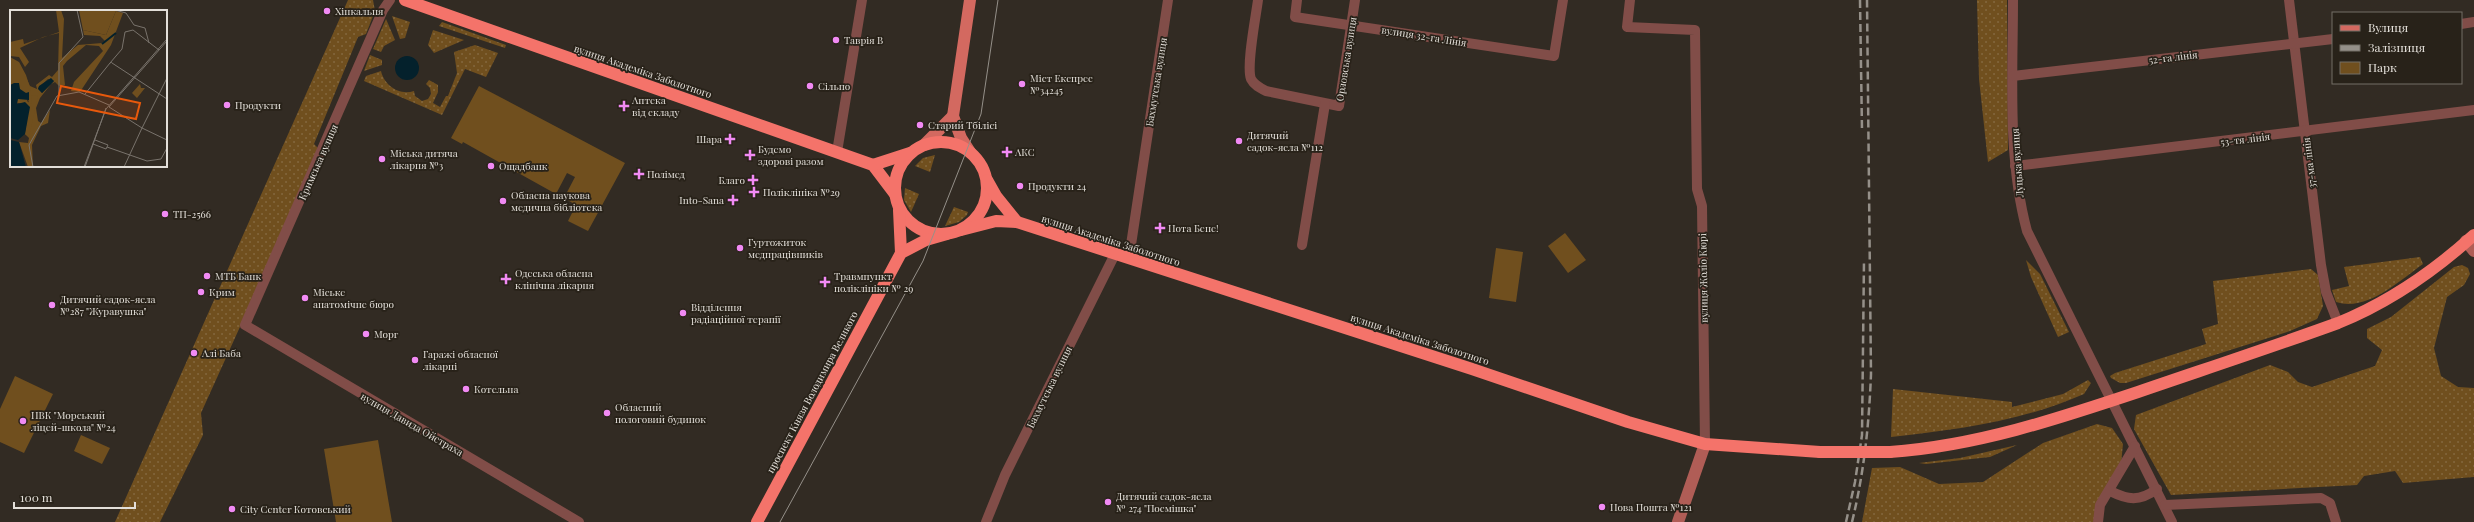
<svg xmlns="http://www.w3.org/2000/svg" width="2474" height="522" font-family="'Playfair Display',serif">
	<defs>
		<pattern id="grass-dots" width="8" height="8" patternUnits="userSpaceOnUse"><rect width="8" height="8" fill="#704f1e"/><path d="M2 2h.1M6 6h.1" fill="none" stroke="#84683e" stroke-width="1.8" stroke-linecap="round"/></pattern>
	</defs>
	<rect width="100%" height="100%" fill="#322b23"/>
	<!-- grass -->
	<g fill="url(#grass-dots)">
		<path d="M348,0H373L375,11L366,34L358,37L314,144L320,150L201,413L203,435L160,522H115Z"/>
		<path d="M1977,0H2007L2008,150L1988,162L1979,79Z"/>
		<path d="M392,16L410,22L405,38L400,39Z"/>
		<path d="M386,19L395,40L384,46L381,52L373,49Z"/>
		<path d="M442,22L506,45L505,48L439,26Z"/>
		<path d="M433,30L464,40L434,53L428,45Z"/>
		<path d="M475,45L498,53L486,77L465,69L442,115L364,81L366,76L381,71C384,85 399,96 414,91L415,96L422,101L428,99L431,94L430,88L426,84L429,80L438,85V92L433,103L440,107L446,96H448L457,73L454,52Z"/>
		<path d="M370,55L382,60V65L364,71Z"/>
		<path d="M935,155L930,172L915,166L923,158Z"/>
		<path d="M905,188L919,194L911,212L904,200Z"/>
		<path d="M954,207L968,212L967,215L959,222L945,226Z"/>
		<path d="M2420,257L2423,264C2399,281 2367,312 2336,302L2332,290L2349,286L2344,267Z"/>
		<path d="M2026,260L2040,274L2069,332L2058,337L2031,277Z"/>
		<path d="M2462,265L2468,268L2470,274L2464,285L2447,297L2434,348L2441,376L2458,387L2474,388V477L2403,483L2395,471L2364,476L2357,485L2171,495L2134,429L2136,415L2270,365L2288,372L2298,382L2312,387L2375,366L2382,350L2367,338V329L2391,317L2454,267Z"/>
		<path d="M2311,269L2318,275L2323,306L2317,319L2290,331L2126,383H2120L2111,378L2110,376L2115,373L2206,344L2202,329L2218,324L2213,281Z"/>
		<path d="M2088,380L2091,383L2084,394C2023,421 1956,430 1891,437L1893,389L2012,402V407L2063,394Z"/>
		<path d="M2097,424L2112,428L2123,444L2120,474L2100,505L2098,522H1862L1872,468L1900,467L1939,484L1983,482L2043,443Z"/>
		<path d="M2017,445L1990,457L1926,464L1919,463L1960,458Z"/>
	</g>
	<!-- park -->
	<g fill="#704f1e">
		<path d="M479,86L625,163L588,231L568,221L576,205L564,198L575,177L567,173L556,194L463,142L462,144L451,138Z"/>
		<path d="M1565,233L1586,260L1568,273L1548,246Z"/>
		<path d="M1496,248L1523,252L1516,302L1489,298Z"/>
		<path d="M15,376L53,394L24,453L0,442V409Z"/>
		<path d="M81,435L110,448L102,464L74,451Z"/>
		<path d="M378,440L392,522H336L324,449Z"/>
	</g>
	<!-- water -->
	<circle fill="#04212c" cx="407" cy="68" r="12"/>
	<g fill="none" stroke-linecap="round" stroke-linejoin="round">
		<!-- street -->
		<g stroke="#814d48" stroke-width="10">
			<path d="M390,0L383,10L245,325L579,522"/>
			<path d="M1258,0C1256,16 1246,66 1251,79C1254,85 1260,88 1266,91L1339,106L1355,0"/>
			<path d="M1297,0L1295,17L1554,56L1563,0"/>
			<path d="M1630,0L1627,27L1695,30L1697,189L1702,206L1705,444"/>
			<path d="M2013,0C2013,76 2007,157 2027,231L2172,522"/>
			<path d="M2289,0L2321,265L2326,292L2338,323"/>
			<path d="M2461,24L2474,22"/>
			<path d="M2013,76L2333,39"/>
			<path d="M837,152L862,0"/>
			<path d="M2015,166L2474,110"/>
			<path d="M1302,245L1325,104"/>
			<path d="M1129,258L1168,0"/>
			<path d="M2110,491C2128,500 2139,502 2157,489"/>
			<path d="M2165,505L2321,498L2330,503L2336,522"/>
			<path d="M986,522L1005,475L1115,254"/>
			<path d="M2098,522L2100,505L2135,446"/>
		</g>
		<!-- secondary -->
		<g stroke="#b05d56" stroke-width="12">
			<path d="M2466,241L2474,251"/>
			<path d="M1678,522L1705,444"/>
		</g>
		<!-- primary -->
		<g stroke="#d36960" stroke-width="12">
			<path d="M970,0L953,116L961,138L970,152"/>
			<path d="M924,145L953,116"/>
		</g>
		<!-- highway -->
		<g stroke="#f4736a" stroke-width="12">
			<path d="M405,0L873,165L895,194"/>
			<circle cx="941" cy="188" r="46"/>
			<path d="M873,165L910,153"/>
			<path d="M987,180L996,196L1017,222"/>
			<path d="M899,210L901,253"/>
			<path d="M961,230L996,221L1017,222L1472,369L1628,422L1705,444L1820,452"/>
			<path d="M1890,452C1976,446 2057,419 2138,392C2205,369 2272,347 2338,323C2390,302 2433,272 2474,235"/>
			<path d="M757,522L901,253L926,240L947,234"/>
		</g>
		<!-- tram -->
		<path stroke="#959089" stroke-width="1" d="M780,522L923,261L981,114L998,0"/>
		<!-- rail -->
		<g stroke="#959089" stroke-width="2.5" stroke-dasharray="8 4" stroke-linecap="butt">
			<path d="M1860,0L1862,130"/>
			<path d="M1846,522L1855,482L1862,435L1864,260"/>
			<path d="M1852,522C1864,473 1869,425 1871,374L1867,0"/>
		</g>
		<!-- highway-bridge -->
		<path stroke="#f4736a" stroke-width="12" d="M1820,452H1890"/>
	</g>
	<!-- markers -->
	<g fill="#f18af4" stroke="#282219" stroke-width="1.5">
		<circle cx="327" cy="11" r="4"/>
		<circle cx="836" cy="40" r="4"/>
		<circle cx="1022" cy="84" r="4"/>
		<circle cx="810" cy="86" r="4"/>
		<circle cx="227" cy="105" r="4"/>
		<path d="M622 100h4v4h4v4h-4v4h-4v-4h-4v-4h4z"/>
		<circle cx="920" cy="125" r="4"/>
		<path d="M728 133h4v4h4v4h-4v4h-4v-4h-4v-4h4z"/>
		<circle cx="1239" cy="141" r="4"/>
		<path d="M1005 146h4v4h4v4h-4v4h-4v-4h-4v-4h4z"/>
		<path d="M748 149h4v4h4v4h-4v4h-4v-4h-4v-4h4z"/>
		<circle cx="382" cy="159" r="4"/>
		<circle cx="491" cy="166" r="4"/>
		<path d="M637 168h4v4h4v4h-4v4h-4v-4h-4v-4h4z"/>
		<path d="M751 174h4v4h4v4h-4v4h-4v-4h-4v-4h4z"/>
		<circle cx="1020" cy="186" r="4"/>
		<path d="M752 186h4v4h4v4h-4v4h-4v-4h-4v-4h4z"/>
		<path d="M731 194h4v4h4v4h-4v4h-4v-4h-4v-4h4z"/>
		<circle cx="503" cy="201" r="4"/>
		<circle cx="165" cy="214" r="4"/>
		<path d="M1158 222h4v4h4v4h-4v4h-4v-4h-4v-4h4z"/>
		<circle cx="740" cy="248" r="4"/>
		<circle cx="207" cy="276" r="4"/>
		<path d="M504 273h4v4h4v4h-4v4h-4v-4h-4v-4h4z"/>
		<path d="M823 276h4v4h4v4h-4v4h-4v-4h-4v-4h4z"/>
		<circle cx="201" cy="292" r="4"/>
		<circle cx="305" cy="298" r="4"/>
		<circle cx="52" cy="305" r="4"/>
		<circle cx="683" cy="313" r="4"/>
		<circle cx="366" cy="334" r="4"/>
		<circle cx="194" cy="353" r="4"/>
		<circle cx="415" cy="360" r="4"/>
		<circle cx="466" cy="389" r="4"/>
		<circle cx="607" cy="413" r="4"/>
		<circle cx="23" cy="421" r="4"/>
		<circle cx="1108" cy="502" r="4"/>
		<circle cx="1602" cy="507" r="4"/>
		<circle cx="232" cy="509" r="4"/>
	</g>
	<g text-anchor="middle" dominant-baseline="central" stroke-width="3.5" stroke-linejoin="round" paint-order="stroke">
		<!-- poi labels -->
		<g font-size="10" fill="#e3dfd9" stroke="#282219" text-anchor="start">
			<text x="335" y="11">Хінкальня</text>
			<text x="844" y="40">Таврія В</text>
			<text x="1030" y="78">Міст Експрес<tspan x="1030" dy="12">№34245</tspan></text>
			<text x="818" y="86">Сільпо</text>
			<text x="632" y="100">Аптека<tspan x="632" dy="12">від складу</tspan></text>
			<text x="235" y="105">Продукти</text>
			<text x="928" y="125">Старий Тбілісі</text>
			<text x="1247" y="135">Дитячий<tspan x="1247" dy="12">садок-ясла №112</tspan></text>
			<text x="722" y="139" text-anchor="end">Шара</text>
			<text x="758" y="149">Будемо<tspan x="758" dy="12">здорові разом</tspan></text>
			<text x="1015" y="152">АКС</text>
			<text x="390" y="153">Міська дитяча<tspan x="390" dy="12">лікарня №3</tspan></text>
			<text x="499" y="166">Ощадбанк</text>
			<text x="647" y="174">Полімед</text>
			<text x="745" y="180" text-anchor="end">Благо</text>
			<text x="1028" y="186">Продукти 24</text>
			<text x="763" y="192">Поліклініка №29</text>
			<text x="511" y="195">Обласна наукова<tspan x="511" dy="12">медична бібліотека</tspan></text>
			<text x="724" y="200" text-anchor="end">Into-Sana</text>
			<text x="173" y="214">ТП-2566</text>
			<text x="1168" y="228">Нота Бене!</text>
			<text x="748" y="242">Гуртожиток<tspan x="748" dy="12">медпрацівників</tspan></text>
			<text x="515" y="273">Одеська обласна<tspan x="515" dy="12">клінічна лікарня</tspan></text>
			<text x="215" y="276">МТБ Банк</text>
			<text x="834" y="276">Травмпункт<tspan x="834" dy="12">поліклініки № 29</tspan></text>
			<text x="209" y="292">Крим</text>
			<text x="313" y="292">Міське<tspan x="313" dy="12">анатомічне бюро</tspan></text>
			<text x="60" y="299">Дитячий садок-ясла<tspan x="60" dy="12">№287 "Журавушка"</tspan></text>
			<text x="691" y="307">Відділення<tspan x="691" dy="12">радіаційної терапії</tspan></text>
			<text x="374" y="334">Морг</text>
			<text x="202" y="353">Алі Баба</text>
			<text x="423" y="354">Гаражі обласної<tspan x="423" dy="12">лікарні</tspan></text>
			<text x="474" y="389">Котельна</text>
			<text x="615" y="407">Обласний<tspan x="615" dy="12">пологовий будинок</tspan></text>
			<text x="31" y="415">НВК "Морський<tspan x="31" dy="12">ліцей-школа" №24</tspan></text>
			<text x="1116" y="496">Дитячий садок-ясла<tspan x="1116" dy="12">№ 274 "Посмішка"</tspan></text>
			<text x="1610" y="507">Нова Пошта №121</text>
			<text x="240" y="509">City Center Котовський</text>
		</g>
		<!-- street labels -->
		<g font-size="10" fill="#e3dfd9" stroke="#282219">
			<text transform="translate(1424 36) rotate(9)">вулиця 32-га Лінія</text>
			<text transform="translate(2173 57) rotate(-7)">52-га лінія</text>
			<text transform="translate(1346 59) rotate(-81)">Орловська вулиця</text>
			<text transform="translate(643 71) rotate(19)">вулиця Академіка Заболотного</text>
			<text transform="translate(1156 82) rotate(-81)">Бахмутська вулиця</text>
			<text transform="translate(2245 139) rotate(-7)">53-тя лінія</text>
			<text transform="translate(318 162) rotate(-66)">Кримська вулиця</text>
			<text transform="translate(2017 163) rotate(-94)">Луцька вулиця</text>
			<text transform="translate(2309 163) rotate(-97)">37-ма лінія</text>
			<text transform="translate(1111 240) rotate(18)">вулиця Академіка Заболотного</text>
			<text transform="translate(1703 278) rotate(-91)">вулиця Жоліо Кюрі</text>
			<text transform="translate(1420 339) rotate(18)">вулиця Академіка Заболотного</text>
			<text transform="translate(1049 387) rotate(-64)">Бахмутська вулиця</text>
			<text transform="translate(812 392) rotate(-62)">проспект Князя Володимира Великого</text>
			<text transform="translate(412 424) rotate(30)">вулиця Давида Ойстраха</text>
		</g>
	</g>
	<!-- overview -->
	<g transform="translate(10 10)">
		<rect width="157" height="157" fill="#322b23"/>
		<path d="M46,0H51L54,9L52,48L68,35L92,33L95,31L90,26L74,25L73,20L96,25L106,1L113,3L101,35L70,82L61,81L64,72L93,41L89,36L76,35L57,51L53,56L55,75L49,76L45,72L41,74L30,88L26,98L28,111L31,113L40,100L38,113L31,116L22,135L23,157H18L9,132L18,133L19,128L15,124L19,93L9,52L20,76L27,79L26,75L39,65L42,67L48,60L49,23L33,27L10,38L19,52L15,57L9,47L0,46V32L13,29L14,34L49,22ZM38,69L44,71L32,83L28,78Z" fill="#704f1e" fill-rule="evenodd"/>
		<path d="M0,47L9,52L16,65L21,81L17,91L21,94L22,85L28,86L19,127L15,124L18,114L17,94L0,92Z" fill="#704f1e"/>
		<path d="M69,0H101L106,1L96,25L73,20Z" fill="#704f1e"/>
		<path d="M130,74L131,78H135L127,88L122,83Z" fill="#704f1e"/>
		<path d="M41,68L44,71L32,83L28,79L29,76ZM4,73H9L10,79L16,83L19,82V90L8,89L7,94L15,92L20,97L15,124L8,130L0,128V75ZM0,130L9,132L16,157H0Z" fill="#04212c"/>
		<path fill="none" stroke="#04212c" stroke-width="2" d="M92,34L106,23"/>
		<path fill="none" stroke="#79736c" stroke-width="1" d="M105,0L116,3L124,15L135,18L139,33M102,52L100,53L112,39L115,22L123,20L149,40M102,53L157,89M157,68L132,118L157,130M75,84L100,53M49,85V53L73,27L67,0M99,97L157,31M99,97L132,118L114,157M83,134L96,139L98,135L85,130M97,137L137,151L151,149L157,138M23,157L19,135L47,86L69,82L99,95M74,157L96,99L157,29M75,157L96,98"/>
		<path fill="#e8590c" fill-opacity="0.15" stroke="#e8590c" stroke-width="2" d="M51,76L130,93L126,109L47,93Z"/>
		<rect width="157" height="157" fill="none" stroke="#e3dfd9" stroke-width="2"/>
	</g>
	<!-- legend -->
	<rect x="2332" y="12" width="130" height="72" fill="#282219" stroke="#736e66"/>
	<rect x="2340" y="25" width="20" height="6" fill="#d36960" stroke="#736e66"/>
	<text x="2368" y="32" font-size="12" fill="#e3dfd9">Вулиця</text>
	<rect x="2340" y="45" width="20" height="6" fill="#959089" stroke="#736e66"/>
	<text x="2368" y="52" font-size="12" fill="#e3dfd9">Залізниця</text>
	<rect x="2340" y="62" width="20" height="12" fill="#704f1e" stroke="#736e66"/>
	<text x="2368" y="72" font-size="12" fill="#e3dfd9">Парк</text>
	<!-- scale -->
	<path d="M14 502v6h121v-6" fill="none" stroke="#e3dfd9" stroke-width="2"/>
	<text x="20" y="502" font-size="12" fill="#e3dfd9" stroke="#282219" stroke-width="3" paint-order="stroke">100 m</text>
</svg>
